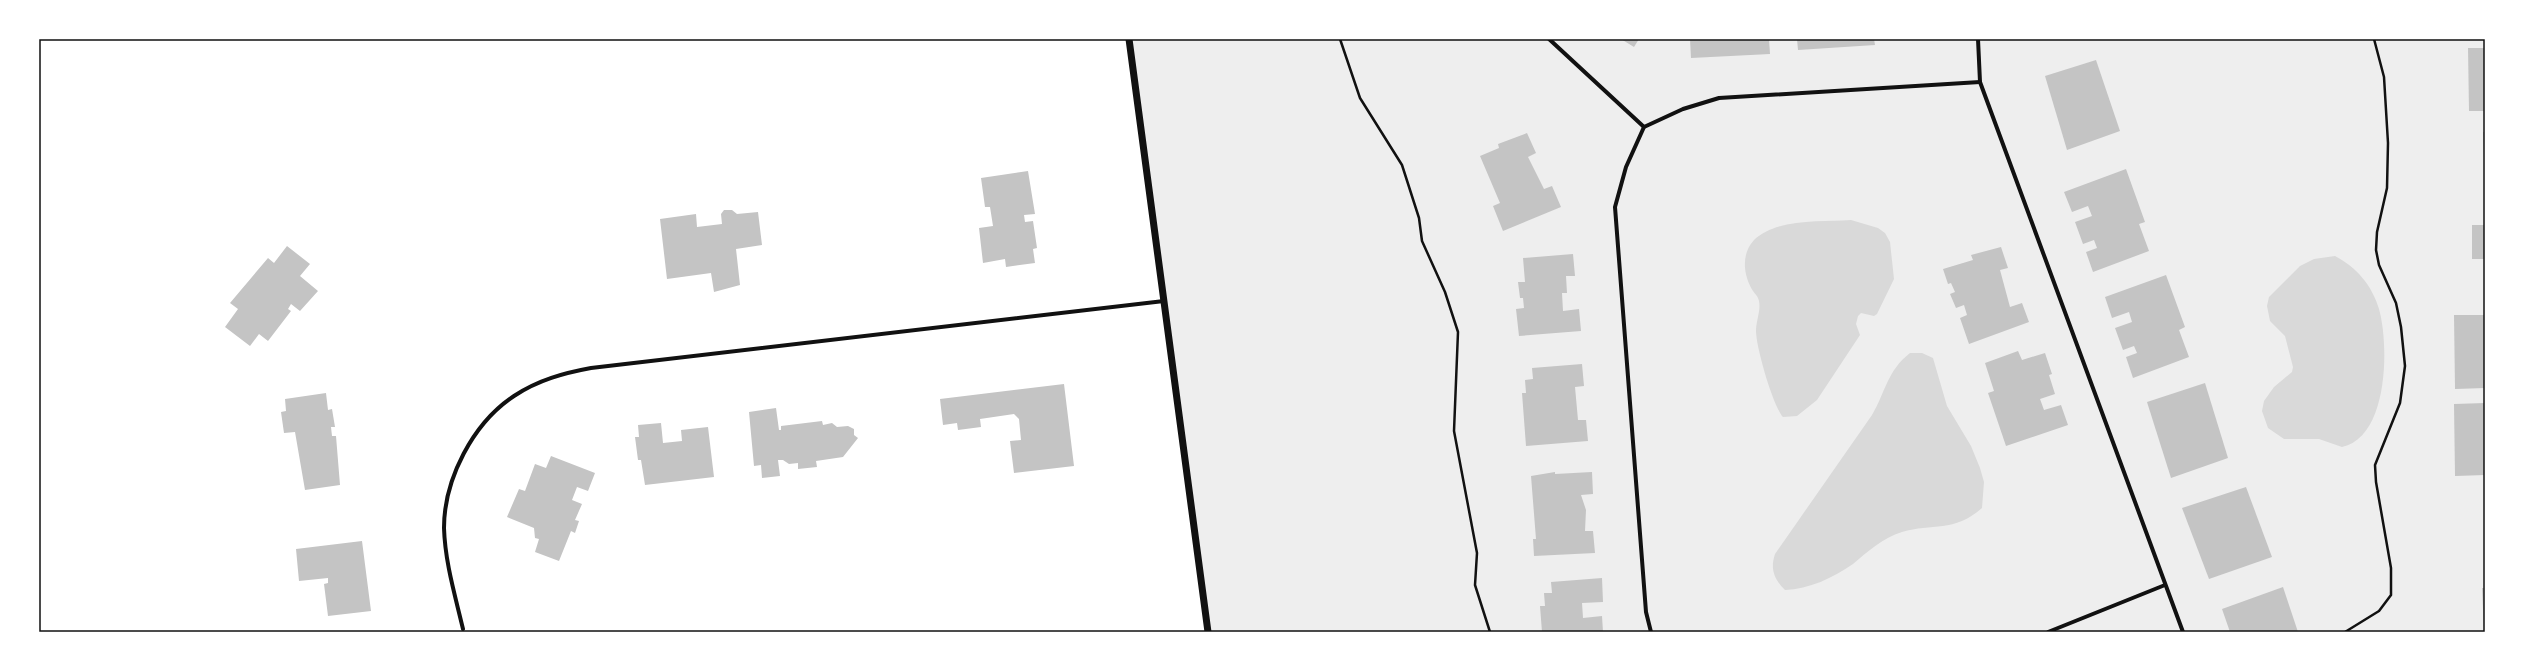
<svg xmlns="http://www.w3.org/2000/svg" width="2524" height="671" font-family="'Titillium Web',sans-serif">
	<rect width="100%" height="100%" fill="#fff"/>
	<!-- green -->
	<path fill="#eee" d="M1128,39H2485V632H1209Z"/>
	<!-- water -->
	<g fill="#d9d9d9">
		<path d="M1851,220L1878,228L1885,233L1890,242L1894,279L1877,314L1874,316L1861,313L1858,316L1856,324L1860,335L1817,400L1797,416L1783,417C1773,406 1756,347 1756,331C1756,321 1761,310 1759,301C1758,296 1755,294 1753,291C1743,275 1741,254 1754,240C1777,218 1822,222 1851,220Z"/>
		<path d="M2335,256C2356,267 2372,285 2379,309C2389,344 2389,437 2342,447L2319,439H2284L2268,428L2262,411L2264,401L2274,387L2292,372L2293,367L2285,336L2270,321L2267,306L2269,297L2300,266L2314,259Z"/>
		<path d="M1910,353H1922L1933,358L1947,406L1971,446L1980,468L1984,482L1982,508C1954,533 1932,523 1902,532C1883,538 1867,552 1853,564C1833,578 1809,589 1785,590C1774,579 1770,569 1775,554L1872,415C1886,391 1887,371 1910,353Z"/>
	</g>
	<!-- building -->
	<g fill="#c4c4c4">
		<path d="M1621,39H1639L1634,47Z"/>
		<path d="M1690,39H1769L1770,54L1691,58Z"/>
		<path d="M1797,39H1874L1875,45L1798,50Z"/>
		<path d="M2468,48H2485V111H2469Z"/>
		<path d="M2096,60L2120,131L2067,150L2045,76Z"/>
		<path d="M2483,132H2485V157H2484Z"/>
		<path d="M1527,133L1536,153L1528,157L1544,189L1552,186L1561,207L1503,231L1493,206L1500,203L1480,156L1499,148L1498,144Z"/>
		<path d="M2126,169L2145,222L2139,224L2149,251L2093,272L2086,252L2097,248L2094,240L2083,244L2075,222L2092,216L2088,206L2072,212L2064,192Z"/>
		<path d="M1028,171L1035,214L1024,215L1025,222L1033,221L1037,248L1033,249L1035,263L1006,267L1005,259L983,263L979,228L993,226L990,207H985L981,178Z"/>
		<path d="M724,210H732L737,214L758,212L762,245L736,249L740,285L714,292L711,273L667,279L660,219L696,214L697,227L722,224L721,214Z"/>
		<rect x="2472" y="225" width="13" height="34"/>
		<path d="M287,246L310,264L300,276L318,291L300,311L291,304L288,309L291,311L268,341L259,334L250,346L225,327L238,309L230,303L268,258L274,263Z"/>
		<path d="M2001,247L2008,268L2000,270L2010,307L2022,303L2029,322L1969,344L1960,318L1967,315L1964,305L1956,308L1950,294L1955,292L1951,283L1948,284L1943,269L1973,260L1971,255Z"/>
		<path d="M1573,254L1575,276H1566L1567,293H1562L1563,311L1579,309L1581,331L1519,336L1516,309L1524,308L1523,298H1520L1518,282H1525L1523,258Z"/>
		<path d="M2166,275L2185,327L2179,330L2189,357L2133,378L2126,357L2137,353L2134,346L2123,350L2115,328L2132,322L2129,312L2112,318L2105,297Z"/>
		<path d="M2454,315H2485V388L2455,389Z"/>
		<path d="M2018,351L2022,360L2045,353L2052,374L2049,375L2055,394L2040,399L2044,410L2061,405L2068,425L2006,446L1988,393L1994,391L1985,363Z"/>
		<path d="M1582,364L1584,386L1575,387L1578,420H1586L1588,441L1526,446L1522,393H1526L1525,380L1533,379L1532,368Z"/>
		<path d="M2205,383L2228,458L2171,478L2147,402Z"/>
		<path d="M1064,384L1074,466L1014,473L1010,441L1021,440L1019,419L1014,414L980,419L981,427L958,430L957,423L943,425L940,399Z"/>
		<path d="M326,393L328,410L332,409L335,427H331L332,436H336L340,485L305,490L295,432L284,433L281,412L286,411L285,399Z"/>
		<path d="M2485,403V475L2455,476L2454,404Z"/>
		<path d="M776,408L779,430H781V426L822,421L823,425L832,423L837,427L848,426L854,429V435L858,438L843,457L816,461L817,467L798,469V463L789,464L783,460H778L780,476L762,478L761,465L754,466L749,412Z"/>
		<path d="M661,423L663,443L682,441L681,430L708,427L714,477L645,485L641,460H638L635,437H639L638,425Z"/>
		<path d="M551,456L595,473L588,491L577,487L572,500L582,504L575,520L579,521L575,533L571,531L559,561L535,552L539,539L535,538L534,528L507,517L519,489L525,491L535,464L546,468Z"/>
		<path d="M1555,472V474L1592,472L1593,494L1581,495L1586,510L1585,531H1593L1595,553L1534,556L1533,539H1536L1531,476Z"/>
		<path d="M2246,487L2272,557L2209,579L2182,508Z"/>
		<path d="M362,541L371,611L328,616L324,584L328,583V578L299,581L296,549Z"/>
		<path d="M1602,578L1603,602L1582,603L1583,618L1602,616L1603,632H1542L1540,606H1545L1544,593H1552L1551,582Z"/>
		<path d="M2283,587L2298,632H2230L2222,609Z"/>
		<path d="M2482,588H2485V630H2484Z"/>
	</g>
	<g fill="none" stroke-linecap="round" stroke-linejoin="round">
		<!-- path -->
		<g stroke="#111" stroke-width="2.5">
			<path d="M1340,39L1360,98L1402,165L1419,218L1422,241L1445,292L1458,332L1454,431L1477,553L1475,585L1490,632"/>
			<path d="M2345,632L2379,611L2391,595V568L2376,482L2375,465L2400,403L2405,366L2401,327L2396,303L2379,265L2376,250L2377,232L2387,188L2388,143L2384,77L2374,39"/>
		</g>
		<!-- minor -->
		<g stroke="#111" stroke-width="4">
			<path d="M1549,39L1644,127"/>
			<path d="M1978,39L1980,82L2183,632"/>
			<path d="M463,629C455,595 445,562 444,528C444,479 473,423 514,396C538,380 564,373 591,368L1164,301"/>
			<path d="M1651,632L1646,612L1615,207L1626,167L1644,127L1683,109L1719,98L1980,82"/>
			<path d="M2048,632L2165,585"/>
		</g>
		<!-- tertiary -->
		<path stroke="#111" stroke-width="7" d="M1129,39L1208,632"/>
	</g>
	<!-- border -->
	<rect width="2524" height="671" fill="none" stroke="#ffffff" stroke-width="80"/>
	<rect x="40" y="40" width="2444" height="591" fill="none" stroke="#111" stroke-width="1.5"/>
</svg>
